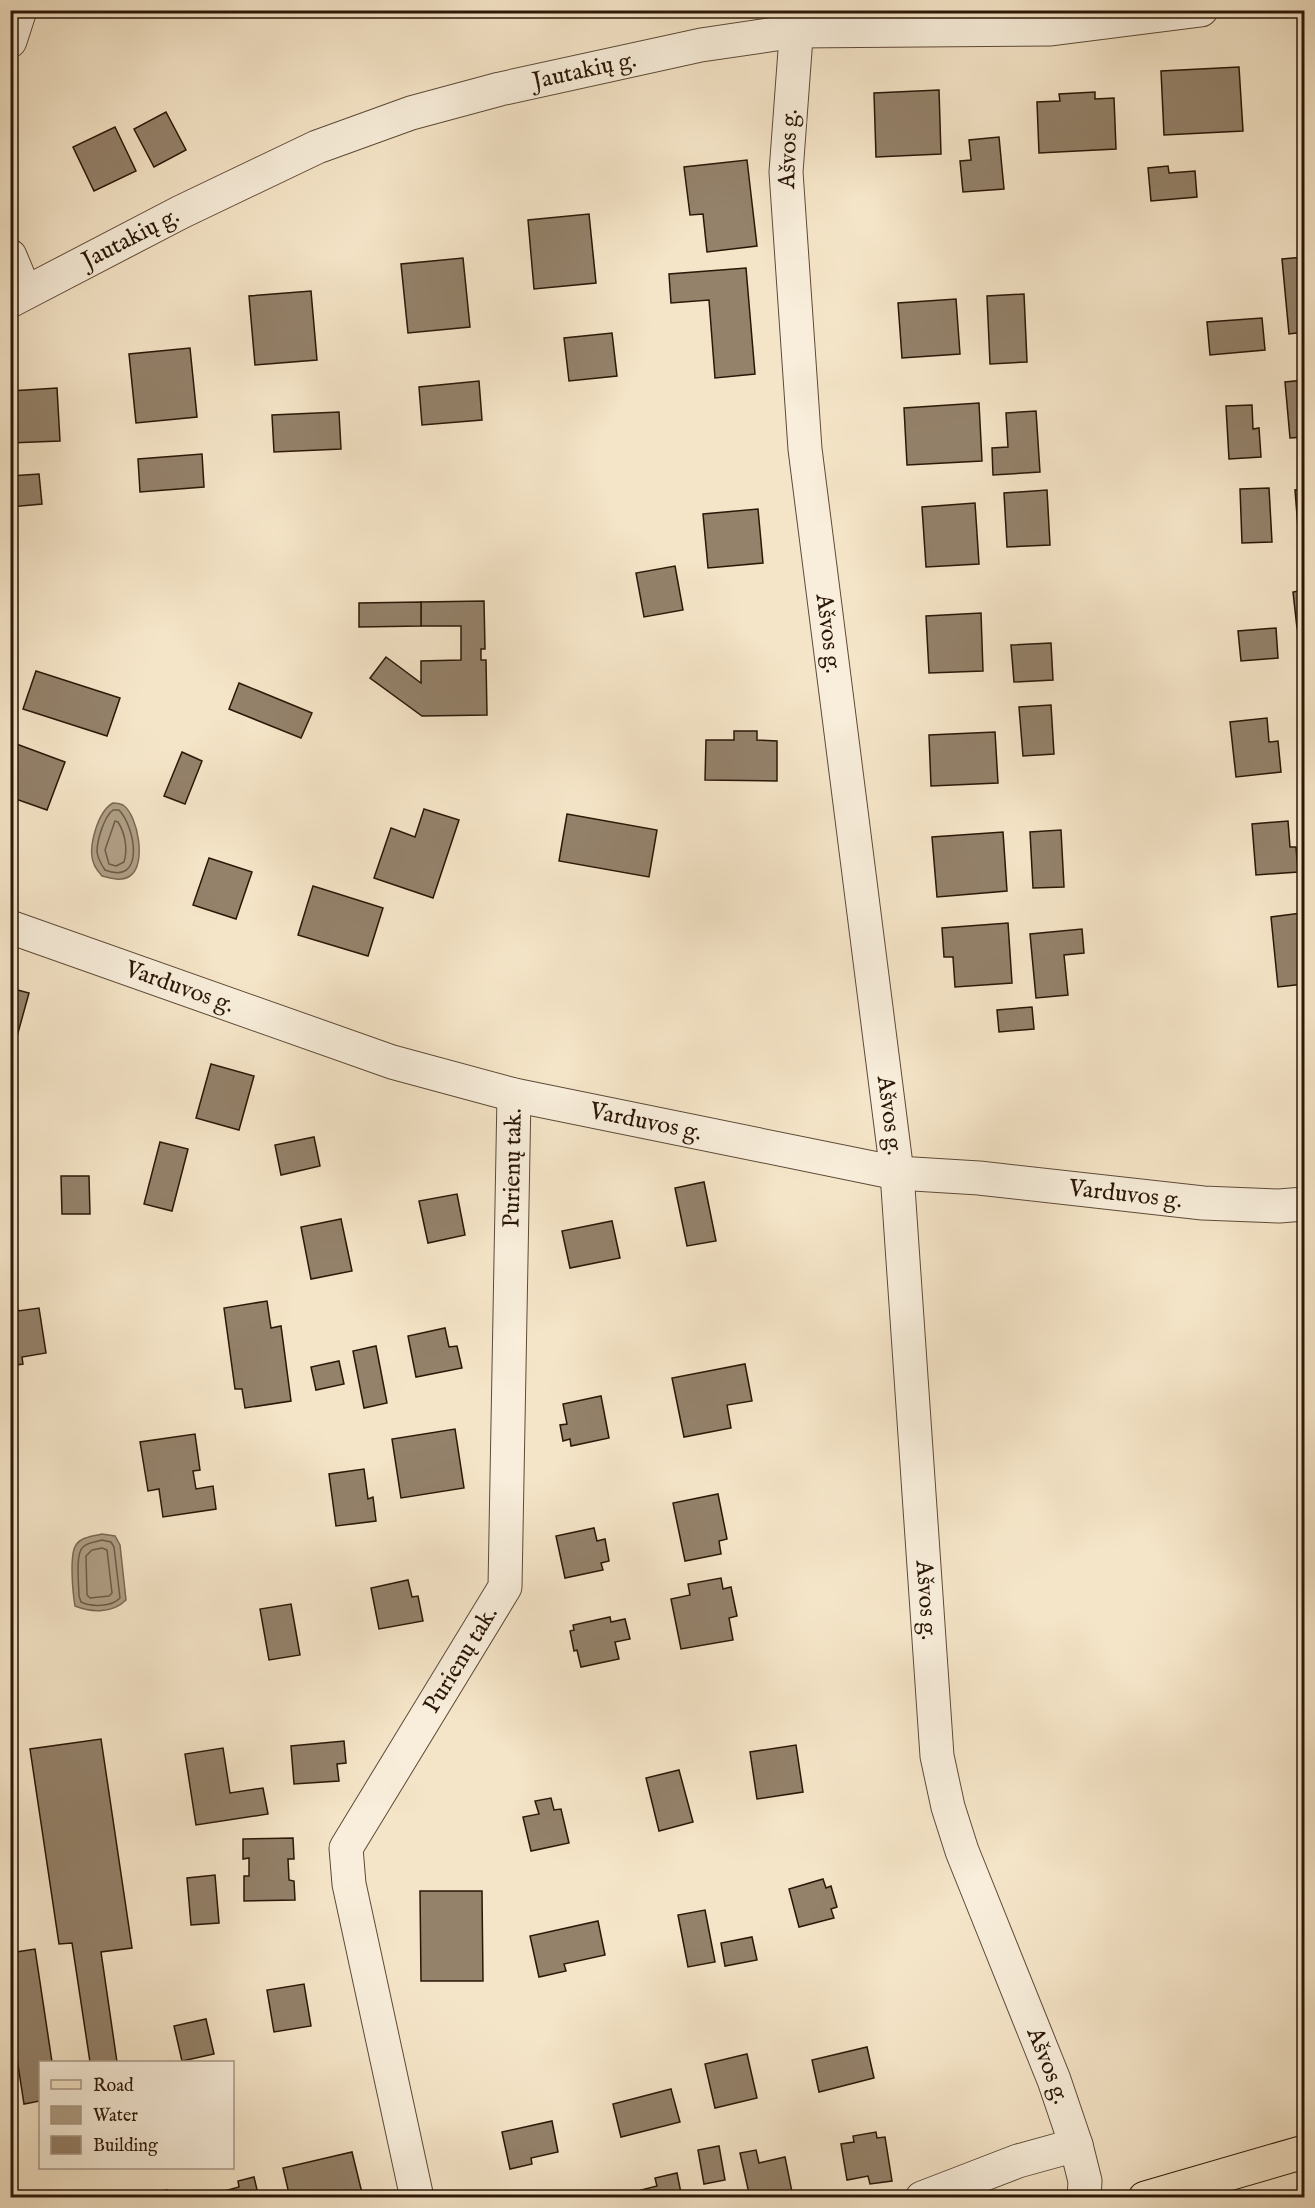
<svg xmlns="http://www.w3.org/2000/svg" width="1315" height="2208" font-family="'IM FELL English',serif">
	<rect width="100%" height="100%" fill="#f5e5c8"/>
	<filter id="stains"><feTurbulence type="fractalNoise" baseFrequency=".00333" numOctaves="4"/><feColorMatrix values="0 0 0 0 .2 0 0 0 0 .09 0 0 0 0 .02 0 0 0 .5 -.17"/></filter>
	<radialGradient id="worn" r=".72"><stop offset=".6" stop-color="#630" stop-opacity="0"/><stop offset="1" stop-color="#630" stop-opacity=".3"/></radialGradient>
	<!-- water -->
	<g fill="#b09f86" stroke="#7b6953" stroke-width="1.5">
		<path d="M113,803C115,803 121,804 123,805C138,815 147,865 130,876C121,882 111,878 102,876C99,872 95,868 94,864C87,848 98,811 113,803Z"/>
		<path d="M102,1534L115,1536L120,1545L126,1600C113,1613 92,1613 75,1606C73,1594 69,1555 76,1545C81,1537 93,1536 102,1534Z"/>
	</g>
	<g fill="none" stroke-linecap="round" stroke-linejoin="round">
		<!-- shore -->
		<g stroke="#6e5b46" stroke-width="1.5">
			<path d="M113,810H119C136,828 145,886 105,870C101,864 98,859 97,852C97,840 104,817 113,810Z"/>
			<path d="M115,821L118,822C125,833 128,849 124,862L116,866L109,864L105,850Z"/>
			<path d="M102,1540L111,1542L114,1547L120,1598C112,1607 91,1607 81,1602L79,1596C79,1585 75,1554 83,1547C88,1542 96,1542 102,1540Z"/>
			<path d="M102,1548L107,1550L112,1593L109,1596L90,1598L87,1595L86,1556L92,1550Z"/>
		</g>
	</g>
	<!-- building -->
	<g fill="#94826b" stroke="#2b1707" stroke-width="1.5">
		<path d="M1239,67L1243,131L1164,135L1161,71Z"/>
		<path d="M939,90L941,154L876,157L874,93Z"/>
		<path d="M1095,92V99L1114,98L1116,149L1039,153L1037,102L1060,101L1059,94Z"/>
		<path d="M166,112L186,150L154,167L134,129Z"/>
		<path d="M115,127L136,171L94,191L73,147Z"/>
		<path d="M999,137L1004,189L963,192L960,161L971,160L969,140Z"/>
		<path d="M747,160L757,246L707,252L703,214L690,215L684,167Z"/>
		<path d="M1168,166L1169,173L1195,171L1197,197L1151,201L1148,168Z"/>
		<path d="M589,214L596,283L534,289L528,220Z"/>
		<path d="M1304,257V332L1289,334L1282,259Z"/>
		<path d="M463,258L470,327L408,333L401,264Z"/>
		<path d="M746,268L755,374L715,378L709,300L671,303L669,274Z"/>
		<path d="M311,291L317,360L255,365L249,296Z"/>
		<path d="M1024,294L1027,362L990,364L987,296Z"/>
		<path d="M956,299L960,354L902,358L898,303Z"/>
		<path d="M1262,318L1265,350L1210,355L1207,322Z"/>
		<path d="M612,333L617,376L569,381L564,338Z"/>
		<path d="M190,348L197,417L136,423L129,354Z"/>
		<path d="M1304,380V437L1290,438L1285,382Z"/>
		<path d="M479,381L482,420L422,425L419,387Z"/>
		<path d="M57,388L60,441L10,443V391Z"/>
		<path d="M979,403L982,461L907,465L904,408Z"/>
		<path d="M1252,405L1253,429L1259,428L1261,457L1229,459L1226,406Z"/>
		<path d="M1036,411L1040,472L993,475L992,448L1008,447L1006,413Z"/>
		<path d="M339,412L341,449L274,452L272,415Z"/>
		<path d="M202,454L204,487L140,492L138,459Z"/>
		<path d="M39,474L42,504L10,507V476Z"/>
		<path d="M1269,488L1272,542L1242,543L1240,489Z"/>
		<path d="M1304,489V539L1299,540L1295,490Z"/>
		<path d="M1047,490L1050,545L1007,547L1004,493Z"/>
		<path d="M975,503L979,564L926,567L922,507Z"/>
		<path d="M758,509L763,563L708,568L703,514Z"/>
		<path d="M675,566L683,610L644,617L636,573Z"/>
		<path d="M1304,590V627L1297,628L1293,592Z"/>
		<path d="M484,601L485,649H481V660H486L487,715L422,716L370,678L386,657L421,683V661L461,660V626H421V602Z"/>
		<path d="M421,602V626L359,627V603Z"/>
		<path d="M981,613L983,671L929,673L926,616Z"/>
		<path d="M1276,628L1278,658L1241,661L1238,631Z"/>
		<path d="M1051,643L1053,680L1014,682L1011,645Z"/>
		<path d="M36,671L120,698L107,736L23,709Z"/>
		<path d="M239,683L312,713L301,738L229,709Z"/>
		<path d="M1304,692V747L1298,693Z"/>
		<path d="M1051,705L1054,754L1023,756L1019,707Z"/>
		<path d="M1267,718L1269,742L1278,741L1281,772L1236,777L1230,722Z"/>
		<path d="M734,731H757V740L777,741V781L705,780L706,740H734Z"/>
		<path d="M995,732L998,783L931,786L929,735Z"/>
		<path d="M11,742L65,762L47,810L10,797Z"/>
		<path d="M182,752L202,761L185,804L164,796Z"/>
		<path d="M424,809L459,820L433,898L374,878L391,828L415,837Z"/>
		<path d="M567,814L657,830L649,877L559,861Z"/>
		<path d="M1288,821L1290,847H1296L1298,872L1256,875L1252,824Z"/>
		<path d="M1061,830L1064,887L1033,888L1030,832Z"/>
		<path d="M1003,832L1007,891L937,897L932,837Z"/>
		<path d="M209,858L252,872L236,919L193,905Z"/>
		<path d="M313,886L383,908L368,956L298,935Z"/>
		<path d="M1301,913L1304,946V984L1278,987L1271,917Z"/>
		<path d="M1008,923L1012,983L955,987L953,957H944L942,928Z"/>
		<path d="M1082,929L1084,953L1064,955L1068,995L1036,998L1030,934Z"/>
		<path d="M10,988L29,993L16,1040L10,1038Z"/>
		<path d="M1032,1007L1034,1029L999,1032L997,1010Z"/>
		<path d="M211,1064L254,1076L239,1130L196,1118Z"/>
		<path d="M314,1137L320,1166L281,1175L275,1145Z"/>
		<path d="M160,1142L188,1149L172,1211L144,1204Z"/>
		<path d="M61,1176H89L90,1214H62Z"/>
		<path d="M704,1182L716,1241L687,1246L675,1188Z"/>
		<path d="M457,1194L465,1235L428,1243L419,1201Z"/>
		<path d="M341,1219L352,1271L311,1279L301,1227Z"/>
		<path d="M612,1221L620,1258L570,1268L562,1231Z"/>
		<path d="M16,1298L18,1311L39,1308L46,1353L22,1357L23,1364L10,1366V1299Z"/>
		<path d="M267,1301L271,1328L281,1326L291,1401L245,1408L242,1389H235L224,1308Z"/>
		<path d="M445,1328L449,1347L457,1346L462,1368L416,1377L408,1336Z"/>
		<path d="M376,1346L387,1403L364,1408L353,1351Z"/>
		<path d="M339,1361L344,1384L316,1390L311,1367Z"/>
		<path d="M745,1364L752,1401L727,1405L731,1428L684,1437L672,1378Z"/>
		<path d="M601,1396L609,1438L571,1446L570,1439L563,1441L560,1425L567,1424L563,1404Z"/>
		<path d="M455,1429L464,1488L401,1498L392,1439Z"/>
		<path d="M195,1434L200,1470L193,1471L196,1489L213,1486L216,1509L163,1517L159,1489L148,1491L140,1442Z"/>
		<path d="M364,1469L368,1499L373,1497L376,1521L336,1526L329,1474Z"/>
		<path d="M718,1494L727,1539L719,1541L721,1554L685,1561L673,1503Z"/>
		<path d="M594,1528L597,1541L605,1539L609,1561L601,1563L603,1570L565,1578L556,1536Z"/>
		<path d="M721,1578L723,1589L731,1587L737,1616L729,1618L733,1640L681,1649L671,1599L690,1595L688,1584Z"/>
		<path d="M408,1580L412,1597L418,1596L423,1621L379,1629L371,1588Z"/>
		<path d="M291,1604L300,1655L269,1660L260,1609Z"/>
		<path d="M610,1617L611,1622L625,1619L630,1639L615,1642L619,1659L581,1667L577,1650L574,1651L570,1631L574,1630L573,1625Z"/>
		<path d="M101,1739L132,1948L101,1952L117,2062H90L72,1943L59,1944L30,1749Z"/>
		<path d="M344,1741L346,1763L337,1764L339,1781L294,1784L291,1746Z"/>
		<path d="M796,1745L803,1792L757,1799L750,1752Z"/>
		<path d="M223,1748L230,1793L263,1788L268,1814L196,1825L185,1754Z"/>
		<path d="M679,1770L693,1822L659,1831L646,1778Z"/>
		<path d="M551,1798L554,1810L561,1809L569,1843L531,1851L523,1817L539,1814L535,1801Z"/>
		<path d="M293,1838L294,1859H288L289,1880L294,1881L295,1900L244,1901V1876H249V1858L243,1859V1839Z"/>
		<path d="M215,1875L219,1923L191,1925L187,1878Z"/>
		<path d="M823,1879L826,1888L831,1886L837,1907L831,1909L834,1918L799,1927L789,1889Z"/>
		<path d="M420,1891H482L483,1981H421Z"/>
		<path d="M705,1910L715,1962L688,1967L678,1915Z"/>
		<path d="M598,1921L605,1955L564,1964L566,1971L539,1977L530,1936Z"/>
		<path d="M752,1937L757,1960L725,1966L721,1943Z"/>
		<path d="M35,1949L52,2062H40V2101L24,2104L10,2013V1953Z"/>
		<path d="M304,1984L311,2026L274,2032L267,1990Z"/>
		<path d="M206,2019L214,2054L182,2061L174,2026Z"/>
		<path d="M867,2047L874,2078L819,2092L812,2060Z"/>
		<path d="M747,2054L757,2098L715,2108L705,2064Z"/>
		<path d="M671,2089L680,2122L621,2137L613,2104Z"/>
		<path d="M552,2121L558,2152L531,2158L532,2164L510,2169L502,2132Z"/>
		<path d="M876,2132L877,2138L885,2137L892,2181L870,2184L868,2176L847,2180L841,2144L854,2142L853,2136Z"/>
		<path d="M719,2146L725,2180L704,2184L698,2150Z"/>
		<path d="M756,2150L759,2163L785,2157L792,2192L778,2196V2198H750L740,2153Z"/>
		<path d="M352,2152L362,2193L341,2198H290L283,2168Z"/>
		<path d="M677,2173L682,2198H642L641,2190L657,2186L655,2178Z"/>
		<path d="M254,2177L259,2198H199L239,2187L238,2181Z"/>
		<path d="M167,2190L169,2198H142V2196Z"/>
	</g>
	<g fill="none" stroke-linecap="round" stroke-linejoin="round">
		<!-- minor casing -->
		<g stroke="#5e4a37" stroke-width="35">
			<g id="minor">
				<path id="s1" d="M798,10L786,172L805,449L897,1173L937,1756L948,1807L962,1851L1054,2080L1076,2145L1085,2181L1084,2198"/>
				<path d="M10,41L20,10"/>
				<path d="M10,256L25,292"/>
				<path id="s2" d="M10,301L181,212L317,147L411,113L500,89L701,45L796,31L1051,29L1201,10"/>
				<path id="s3" d="M10,927L392,1062L514,1095L897,1173L979,1178L1203,1203L1279,1206L1304,1204"/>
				<path id="s4" d="M417,2198L349,1884L346,1848L505,1587L514,1095"/>
				<path d="M922,2198L1018,2161L1076,2145"/>
			</g>
		</g>
		<!-- major casing -->
		<g stroke="#2b1707" stroke-width="35">
			<path id="major" d="M1145,2198L1304,2152"/>
		</g>
		<!-- minor -->
		<use href="#minor" stroke="#f8eedb" stroke-width="33"/>
		<!-- major -->
		<use href="#major" stroke="#f5e5c8" stroke-width="33"/>
	</g>
	<g text-anchor="middle" dominant-baseline="central" stroke-width="6" stroke-linejoin="round" paint-order="stroke">
		<!-- street labels -->
		<g font-size="24" fill="#2b1707" stroke="#f8eedb">
			<text stroke="none"><textPath href="#s2" startOffset="622">Jautakių g.</textPath></text>
			<text transform="translate(789 149) rotate(-88)">Ašvos g.</text>
			<text stroke="none"><textPath href="#s2" startOffset="136">Jautakių g.</textPath></text>
			<text stroke="none"><textPath href="#s1" startOffset="626">Ašvos g.</textPath></text>
			<text stroke="none"><textPath href="#s3" startOffset="180">Varduvos g.</textPath></text>
			<text stroke="none"><textPath href="#s1" startOffset="1112">Ašvos g.</textPath></text>
			<text stroke="none"><textPath href="#s3" startOffset="666">Varduvos g.</textPath></text>
			<text stroke="none"><textPath href="#s4" startOffset="1082">Purienų tak.</textPath></text>
			<text stroke="none"><textPath href="#s3" startOffset="1152">Varduvos g.</textPath></text>
			<text stroke="none"><textPath href="#s1" startOffset="1598">Ašvos g.</textPath></text>
			<text stroke="none"><textPath href="#s4" startOffset="578">Purienų tak.</textPath></text>
			<text stroke="none"><textPath href="#s1" startOffset="2084">Ašvos g.</textPath></text>
		</g>
	</g>
	<!-- margin -->
	<rect width="1315" height="2208" fill="none" stroke="#f5e5c8" stroke-width="36"/>
	<rect x="12" y="12" width="1291" height="2184" fill="none" stroke="#2b1707" stroke-width="3"/>
	<rect x="18" y="18" width="1279" height="2172" fill="none" stroke="#2b1707" stroke-width="1.5"/>
	<!-- legend -->
	<rect x="39" y="2061" width="195" height="108" fill="#f8eedb" stroke="#a69886" stroke-width="1.5"/>
	<rect x="51" y="2080" width="30" height="9" fill="#f5e5c8" stroke="#a69886" stroke-width="1.5"/>
	<text x="93" y="2091" font-size="18" fill="#2b1707">Road</text>
	<rect x="51" y="2106" width="30" height="18" fill="#b09f86" stroke="#a69886" stroke-width="1.5"/>
	<text x="93" y="2121" font-size="18" fill="#2b1707">Water</text>
	<rect x="51" y="2136" width="30" height="18" fill="#94826b" stroke="#a69886" stroke-width="1.5"/>
	<text x="93" y="2151" font-size="18" fill="#2b1707">Building</text>
	<rect width="100%" height="100%" filter="url(#stains)"/>
	<rect width="100%" height="100%" fill="url(#worn)"/>
</svg>
